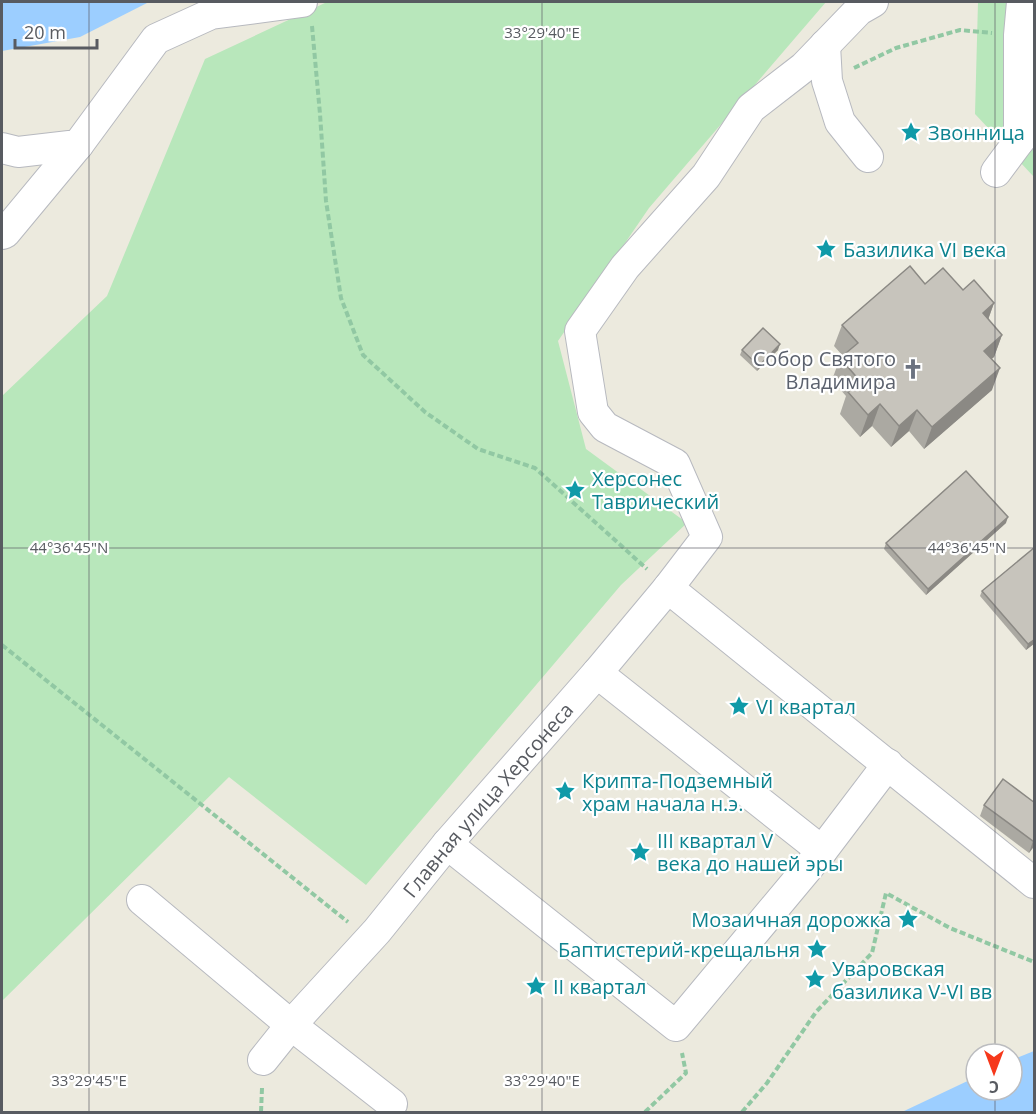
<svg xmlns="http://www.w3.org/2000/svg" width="1036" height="1114" font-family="'Open Sans',sans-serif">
	<rect width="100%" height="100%" fill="#eceade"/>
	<!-- green -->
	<g fill="#b8e7bb">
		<path d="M327,2H826L649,208L558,341L586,449L687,523L621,585L366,885L229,777L2,1001V396L107,296L205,59Z"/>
		<path d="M978,2H1034V177L975,114Z"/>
	</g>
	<!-- water -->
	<g fill="#9cceff">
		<path d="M2,2H149L80,37L2,51Z"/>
		<path d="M1034,1051V1112H902L976,1077V1090H1012V1060Z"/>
	</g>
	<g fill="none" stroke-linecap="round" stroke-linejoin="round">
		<!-- minor casing -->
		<g stroke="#b7b9bf" stroke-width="32">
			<g id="minor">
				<path d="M825,45L827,81L840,122L868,157"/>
				<path d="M1019,141V35L1022,2"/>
				<path d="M2,148L18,152L78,145L156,39L211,14L302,2"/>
				<path d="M996,172L1019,141L1032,126"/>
				<path d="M2,234L5,233L78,145"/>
				<path d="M668,588L1034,883"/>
				<path d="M597,673L822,851"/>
				<path d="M447,844L676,1026L822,851L888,764"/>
				<path d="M142,900L291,1025L392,1104"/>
				<path id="s1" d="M263,1060L291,1025L377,931L447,844L597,673L668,588L707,537L675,464L605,427L593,412L580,331L625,267L706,176L751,108L804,67L859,10L873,2"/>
			</g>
		</g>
		<!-- path -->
		<g stroke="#91c8a3" stroke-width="4" stroke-dasharray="6 3" stroke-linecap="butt">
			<path d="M312,26L320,114L326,201L341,298L363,355L425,412L478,449L535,468L647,569"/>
			<path d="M854,68L896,48L960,30L992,33"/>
			<path d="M2,645L348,922"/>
			<path d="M261,1112L262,1088"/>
			<path d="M645,1112L686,1073L682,1053"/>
			<path d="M742,1112L767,1083L816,1012L872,953L886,893L950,928L1034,962"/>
		</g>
		<!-- minor -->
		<use href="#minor" stroke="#fff" stroke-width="30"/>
	</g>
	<!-- wall -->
	<g fill="#aba9a2">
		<path d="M925,284L963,290L994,303L988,320L1002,335L994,357L991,359L992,390L924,449L909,431L891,447L872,426L860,437L840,414L846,396L832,380L840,358L843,356L834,346L842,325Z"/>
		<path d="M742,350H778L757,371L740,355Z"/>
		<path d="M1006,523L926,595L884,549L886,543Z"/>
		<path d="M1035,547V643L1026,650L980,596L982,591Z"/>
		<path d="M1035,803V845L1029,853L980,816L984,805Z"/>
	</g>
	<!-- shaded-wall -->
	<g fill="#8b8984">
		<path d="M994,303L986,325L983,313Z"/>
		<path d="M1002,335L994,357L976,373L984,351Z"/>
		<path d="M780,344L778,350L757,371L759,366Z"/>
		<path d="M1000,368L992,390L924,449L932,427Z"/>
		<path d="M880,404L872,426L860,437L868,415Z"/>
		<path d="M917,410L909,431L891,447L899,426Z"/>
		<path d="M1008,517L1006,523L926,595L928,589Z"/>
		<path d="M1035,639V643L1026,650L1028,644Z"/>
		<path d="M1035,840V845L1029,853L1033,841Z"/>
	</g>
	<!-- building -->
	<g fill="#c7c4bc" stroke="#8b8984" stroke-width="1.5">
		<path d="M910,266L925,284L943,268L963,290L974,280L994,303L983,313L1002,335L984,351L1000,368L932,427L917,410L899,426L880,404L868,415L848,392L860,381L840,358L858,343L842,325Z"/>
		<path d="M763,328L780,344L759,366L742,350Z"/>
		<path d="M966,471L1008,517L928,589L886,543Z"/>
		<path d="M1035,547V639L1028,644L982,591Z"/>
		<path d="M1003,779L1035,803V840L1033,841L984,805Z"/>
	</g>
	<!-- ticks -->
	<path fill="none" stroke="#585b61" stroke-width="1.5" stroke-opacity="0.45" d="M89,2V1112M542,2V1112M995,2V1054M2,548H1034M995,1090V1112"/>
	<!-- icons -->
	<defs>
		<g id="sight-bare" transform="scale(1.62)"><path d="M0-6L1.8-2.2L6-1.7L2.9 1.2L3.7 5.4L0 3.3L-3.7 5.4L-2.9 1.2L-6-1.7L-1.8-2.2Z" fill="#0f9aa8" stroke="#fff" stroke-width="2.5" paint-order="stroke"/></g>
		<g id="church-bare" transform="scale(1.62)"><path d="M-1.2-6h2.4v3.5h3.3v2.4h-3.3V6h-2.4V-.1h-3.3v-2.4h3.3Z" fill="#6b7280" stroke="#fff" stroke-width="2.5" paint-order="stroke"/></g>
	</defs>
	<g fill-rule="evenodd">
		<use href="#sight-bare" x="911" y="132"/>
		<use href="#sight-bare" x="826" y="249"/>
		<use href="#church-bare" x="913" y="369"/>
		<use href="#sight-bare" x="575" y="490"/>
		<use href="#sight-bare" x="739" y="706"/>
		<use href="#sight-bare" x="565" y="791"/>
		<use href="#sight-bare" x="640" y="852"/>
		<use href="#sight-bare" x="908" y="919"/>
		<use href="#sight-bare" x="817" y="949"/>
		<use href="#sight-bare" x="815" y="979"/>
		<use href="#sight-bare" x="536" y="986"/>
	</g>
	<g text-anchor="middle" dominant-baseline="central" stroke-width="4.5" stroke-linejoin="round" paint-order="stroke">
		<!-- culture labels -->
		<g font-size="20" fill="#0d838f" stroke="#fff" text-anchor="start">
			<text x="928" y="132">Звонница</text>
			<text x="843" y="249">Базилика VI века</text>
			<text x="592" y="478">Херсонес<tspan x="592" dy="23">Таврический</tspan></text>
			<text x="756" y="706">VI квартал</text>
			<text x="582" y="780">Крипта-Подземный<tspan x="582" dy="23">храм начала н.э.</tspan></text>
			<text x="657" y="840">III квартал V<tspan x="657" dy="23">века до нашей эры</tspan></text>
			<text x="891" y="919" text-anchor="end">Мозаичная дорожка</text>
			<text x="800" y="949" text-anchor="end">Баптистерий-крещальня</text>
			<text x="832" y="968">Уваровская<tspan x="832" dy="23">базилика V-VI вв</tspan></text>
			<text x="553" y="986">II квартал</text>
		</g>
		<!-- worship labels -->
		<g font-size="20" fill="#5b616d" stroke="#fff" text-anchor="end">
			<text x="896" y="358">Собор Святого<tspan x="896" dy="23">Владимира</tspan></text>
		</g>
		<!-- street labels -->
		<g font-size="20" fill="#585b61" stroke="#fff">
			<text stroke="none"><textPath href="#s1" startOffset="344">Главная улица Херсонеса</textPath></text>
		</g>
	</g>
	<g font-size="15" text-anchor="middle" fill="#585b61" stroke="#fff" stroke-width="4.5" stroke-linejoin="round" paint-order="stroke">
		<text x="542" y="38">33°29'40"E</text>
		<text x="967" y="553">44°36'45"N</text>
		<text x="69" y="553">44°36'45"N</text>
		<text x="89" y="1086">33°29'45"E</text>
		<text x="542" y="1086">33°29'40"E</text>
	</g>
	<!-- border -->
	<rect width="1036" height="1114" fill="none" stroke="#585b61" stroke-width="6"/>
	<!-- north arrow -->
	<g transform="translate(994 1072) rotate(180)"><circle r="28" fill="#ffffff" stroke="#bcbdc0" stroke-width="1.5"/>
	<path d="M0-4.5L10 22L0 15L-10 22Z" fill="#f6381b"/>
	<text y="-9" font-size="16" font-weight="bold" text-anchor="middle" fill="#585b61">С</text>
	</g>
	<!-- scale -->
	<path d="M15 39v9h82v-9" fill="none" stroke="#585b61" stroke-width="3"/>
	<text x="24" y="39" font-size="18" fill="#585b61" stroke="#ffffff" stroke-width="4.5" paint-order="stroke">20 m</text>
</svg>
